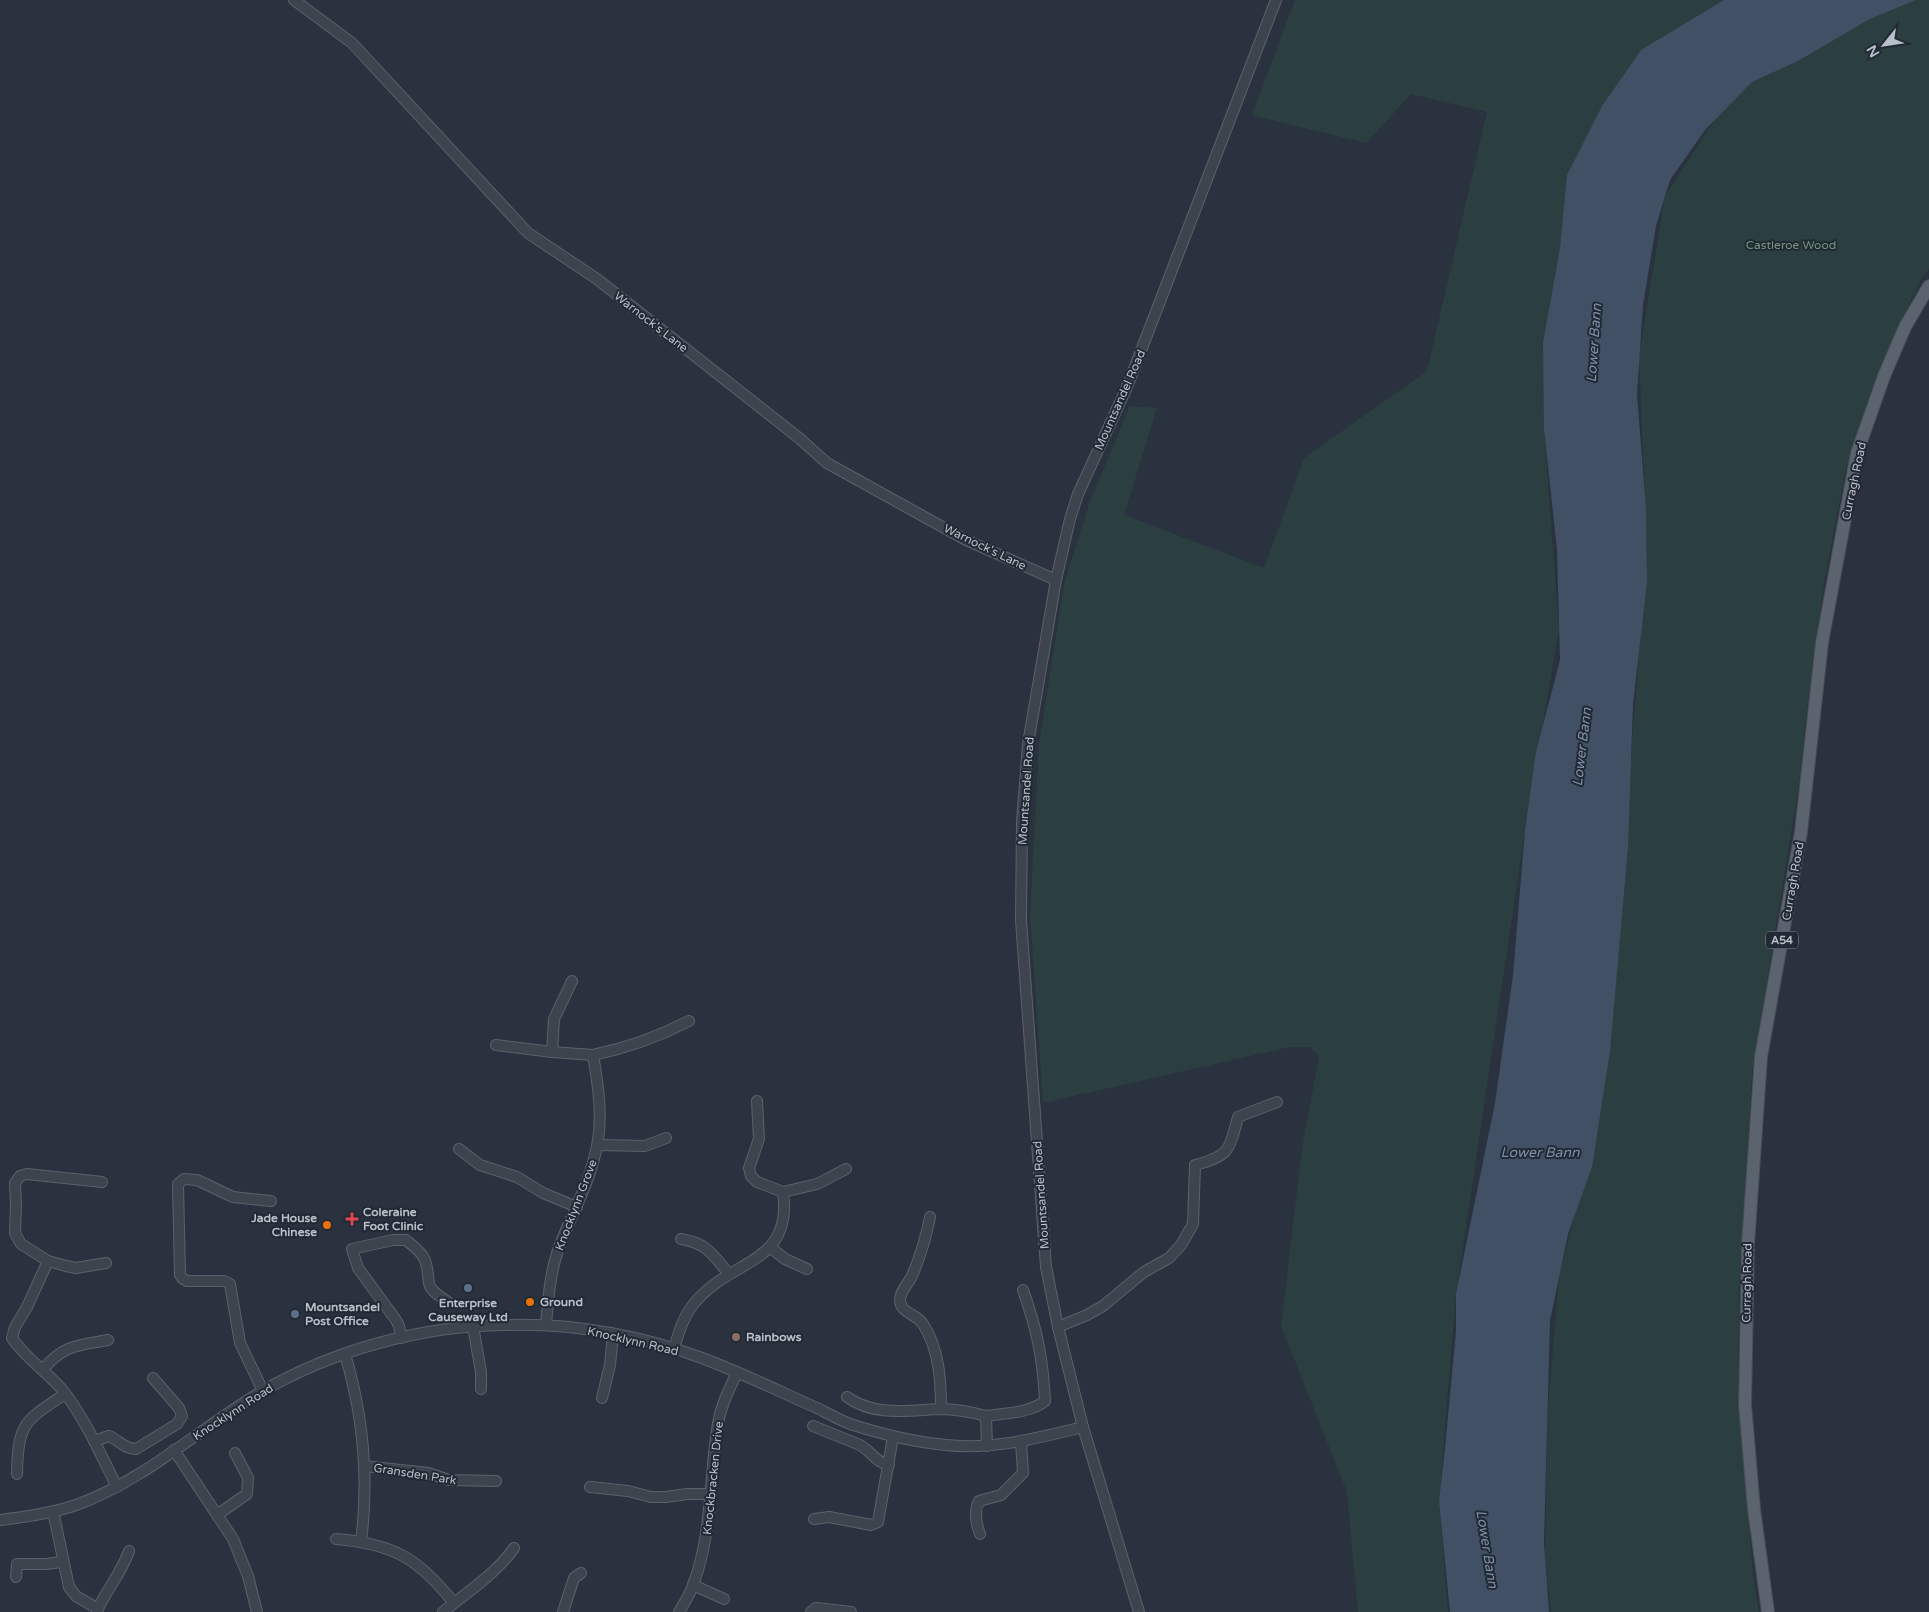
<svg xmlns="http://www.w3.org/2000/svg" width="1929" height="1612" font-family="'Varela Round',sans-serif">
	<rect width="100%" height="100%" fill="#29323e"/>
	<!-- green -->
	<g fill="#2c3f40">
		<path d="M1295,0H1732L1641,50L1607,99L1544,429L1559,629L1525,830L1456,1294L1439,1501L1448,1612H1358L1347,1492L1281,1326L1302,1148L1319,1056L1310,1047H1290L1043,1103L1030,914L1039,744L1064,584L1090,501L1130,406L1157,408L1124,515L1264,568L1304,458L1427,371L1487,112L1411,94L1366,143L1252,115Z"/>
		<path d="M1916,0H1929V269L1920,281L1875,379L1846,468L1826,572L1813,659L1798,790L1752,1073L1739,1286L1738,1386L1753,1575L1759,1612H1551L1545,1558L1548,1407L1559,1276L1598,1126L1615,989L1627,858L1632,742L1647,556L1639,356L1665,196L1715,119L1752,82L1798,61L1870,19Z"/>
	</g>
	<!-- water -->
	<path fill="#415065" d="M1724,0H1916L1870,19L1798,61L1752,82L1705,130L1670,180L1656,226L1643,305L1637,394L1646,510L1647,582L1633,704L1628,848L1610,1051L1592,1167L1568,1234L1550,1321L1544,1542L1549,1612H1450L1439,1501L1445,1448L1456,1331V1294L1495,1103L1513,975L1525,830L1536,752L1560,660L1557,550L1544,429L1543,343L1560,248L1567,175L1602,106L1641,50Z"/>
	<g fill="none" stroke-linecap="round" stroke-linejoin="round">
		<!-- minor casing -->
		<g stroke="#5b626c" stroke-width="12">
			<g id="minor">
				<path d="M294,0L352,43L528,233L597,279L799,438L827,463L966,540L1056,580"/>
				<path d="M496,1045L552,1052L593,1055"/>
				<path d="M552,1052L554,1019L572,981"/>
				<path d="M757,1101L759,1139L749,1168L751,1176L757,1182L783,1192"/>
				<path d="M598,1145L645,1146L666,1138"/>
				<path d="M459,1149L480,1165L517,1177L543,1193L577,1207"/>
				<path d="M102,1182L27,1174L20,1176L15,1183L16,1204L15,1233L21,1244L48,1261L66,1266L76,1268L106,1263"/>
				<path d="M930,1217C926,1238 920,1257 912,1276C908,1284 900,1291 900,1300C900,1313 917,1314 923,1324C939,1349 941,1379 941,1409"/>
				<path d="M681,1239C707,1243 713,1255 729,1274"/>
				<path d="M771,1248L785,1259L807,1269"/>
				<path d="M48,1261L27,1307L15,1327L12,1338C26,1359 49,1373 65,1393C86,1421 101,1455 117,1487"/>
				<path d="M546,1325C548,1300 550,1274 558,1250C571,1215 590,1183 597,1146C603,1116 598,1084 593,1055C627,1048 658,1037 689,1021"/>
				<path d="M473,1326L481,1372V1389"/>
				<path d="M1058,1327L1087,1315L1103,1306L1144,1272L1169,1258L1181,1245L1193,1224L1195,1165C1230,1156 1229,1150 1238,1117L1277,1102"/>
				<path d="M401,1338L399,1326L396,1320L358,1268L352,1249L393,1240H406C412,1245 422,1252 425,1260C433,1285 420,1284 448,1302"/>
				<path d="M674,1349C679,1331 684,1314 697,1300C735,1258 793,1263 783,1192L817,1184L846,1169"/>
				<path d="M345,1354C363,1415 369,1479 361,1541"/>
				<path d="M43,1369C65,1344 77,1346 108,1340"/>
				<path d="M263,1391L240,1343L230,1284L224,1281H187L182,1278L180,1275L178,1184L184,1179L197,1180L233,1197L271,1201"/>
				<path d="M847,1397C875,1417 909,1410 941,1409C956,1409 971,1412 986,1416"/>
				<path d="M602,1398L610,1365L613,1334"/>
				<path d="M813,1426L860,1445C871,1451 875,1462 889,1465"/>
				<path d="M94,1441L109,1436C119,1440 124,1449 136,1449L177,1424L182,1416L179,1408L153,1378"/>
				<path d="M987,1446L986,1416C1006,1413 1030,1413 1045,1401C1043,1358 1037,1330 1023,1290"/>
				<path d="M174,1450L233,1539L248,1576L257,1612"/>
				<path d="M364,1466L428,1473L449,1480L496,1481"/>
				<path d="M17,1474C18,1422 25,1421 65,1394"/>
				<path d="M590,1487L628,1491L651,1497H666L687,1494H711"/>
				<path d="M53,1511L69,1587L76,1596L98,1609L97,1612"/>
				<path d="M217,1515L247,1494L248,1478L235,1453"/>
				<path d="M814,1519L829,1517L871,1525L878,1522L893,1437"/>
				<path d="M0,1520C26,1517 54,1513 79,1504C146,1479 200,1428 261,1392C333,1350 421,1326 504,1325C571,1323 640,1335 702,1358C742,1373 781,1392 819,1409C829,1414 840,1420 850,1424C881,1434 914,1442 946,1445C993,1450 1038,1438 1083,1427"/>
				<path d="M980,1534C976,1524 974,1510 979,1501L1001,1495L1023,1473L1021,1442"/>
				<path d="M336,1539C394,1544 418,1558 454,1603"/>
				<path d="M16,1577L17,1564H46L62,1562"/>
				<path d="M693,1585L724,1599"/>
				<path d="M98,1609C107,1589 122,1572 129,1551"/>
				<path d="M443,1612C467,1592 496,1574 514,1548"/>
				<path d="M563,1612L574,1578L581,1573"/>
				<path d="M679,1612C684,1603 690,1595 693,1585C712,1535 709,1483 717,1430C719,1410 728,1391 737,1373"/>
				<path d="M811,1612L816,1608L851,1612"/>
				<path d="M1139,1612L1083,1427L1058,1327L1046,1267L1021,920L1022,822L1028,744L1056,580L1070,519L1078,494L1127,387L1276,0"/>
			</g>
		</g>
		<!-- major casing -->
		<g stroke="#464d58" stroke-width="14">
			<path id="major" d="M1768,1612L1754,1509L1745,1404L1748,1244L1761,1057L1801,832L1822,643L1857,453L1884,376L1905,327L1929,286"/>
		</g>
		<!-- minor -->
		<use href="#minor" stroke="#3d444e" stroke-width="10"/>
		<!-- major -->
		<use href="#major" stroke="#5b636e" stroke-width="12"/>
	</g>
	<!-- markers -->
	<path fill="#e0444e" stroke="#212934" stroke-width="2" d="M349.5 1211.5h5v5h5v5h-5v5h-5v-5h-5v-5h5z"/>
	<g fill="#e8710a" stroke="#212934" stroke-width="2">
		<circle cx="327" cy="1225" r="5"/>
		<circle cx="530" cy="1302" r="5"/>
	</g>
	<g fill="#5c6f8a" stroke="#212934" stroke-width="2">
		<circle cx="468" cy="1288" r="5"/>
		<circle cx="295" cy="1314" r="5"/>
	</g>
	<circle fill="#8d6e63" stroke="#212934" stroke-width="2" cx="736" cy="1337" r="5"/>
	<g text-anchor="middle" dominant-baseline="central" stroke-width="4" stroke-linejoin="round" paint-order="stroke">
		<!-- shield labels -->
		<rect fill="#212934" stroke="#8b929c" stroke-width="1" x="1766" y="931.5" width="32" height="17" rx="4"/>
		<g font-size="11" font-weight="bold" fill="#b9bfc9">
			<text x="1782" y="940">A54</text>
		</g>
		<!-- park labels -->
		<g font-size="12" fill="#73977b" stroke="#212934">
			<text x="1791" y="245">Castleroe Wood</text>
		</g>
		<!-- street labels -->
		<g font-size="12" fill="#b9bfc9" stroke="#212934">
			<text transform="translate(651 322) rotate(38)">Warnock's Lane</text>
			<text transform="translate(1120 400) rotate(-66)">Mountsandel Road</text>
			<text transform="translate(1854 481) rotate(-78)">Curragh Road</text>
			<text transform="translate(985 547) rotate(26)">Warnock's Lane</text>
			<text transform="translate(1026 791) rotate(-86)">Mountsandel Road</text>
			<text transform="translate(1793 881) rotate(-80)">Curragh Road</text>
			<text transform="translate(1041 1195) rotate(-94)">Mountsandel Road</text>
			<text transform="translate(576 1205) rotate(-69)">Knocklynn Grove</text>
			<text transform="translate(1747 1283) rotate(-89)">Curragh Road</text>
			<text transform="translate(633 1341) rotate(13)">Knocklynn Road</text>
			<text transform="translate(233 1412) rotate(-33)">Knocklynn Road</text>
			<text transform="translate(415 1474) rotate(9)">Gransden Park</text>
			<text transform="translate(713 1478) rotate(-84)">Knockbracken Drive</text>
		</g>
		<!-- poi labels -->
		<g font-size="12" font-weight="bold" fill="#b9bfc9" stroke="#212934" text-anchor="start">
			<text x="363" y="1212">Coleraine<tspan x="363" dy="14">Foot Clinic</tspan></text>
			<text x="317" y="1218" text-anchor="end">Jade House<tspan x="317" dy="14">Chinese</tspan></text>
			<text x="540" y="1302">Ground</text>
			<text x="468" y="1303" text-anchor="middle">Enterprise<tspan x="468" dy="14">Causeway Ltd</tspan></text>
			<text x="305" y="1307">Mountsandel<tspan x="305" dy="14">Post Office</tspan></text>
			<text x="746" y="1337">Rainbows</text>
		</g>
		<!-- water labels -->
		<g font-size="14" font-style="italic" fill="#7e90a9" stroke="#212934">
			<text transform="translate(1594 343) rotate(-86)">Lower Bann</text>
			<text transform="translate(1582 747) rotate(-83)">Lower Bann</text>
			<text x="1540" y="1152">Lower Bann</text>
			<text transform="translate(1487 1549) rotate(81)">Lower Bann</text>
		</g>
	</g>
	<!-- north arrow -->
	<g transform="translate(1884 45) rotate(240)" stroke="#212934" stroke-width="4" paint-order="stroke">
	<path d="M0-4L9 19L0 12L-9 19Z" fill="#b9bfc9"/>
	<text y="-8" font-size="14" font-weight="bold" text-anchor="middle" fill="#b9bfc9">N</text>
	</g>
</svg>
